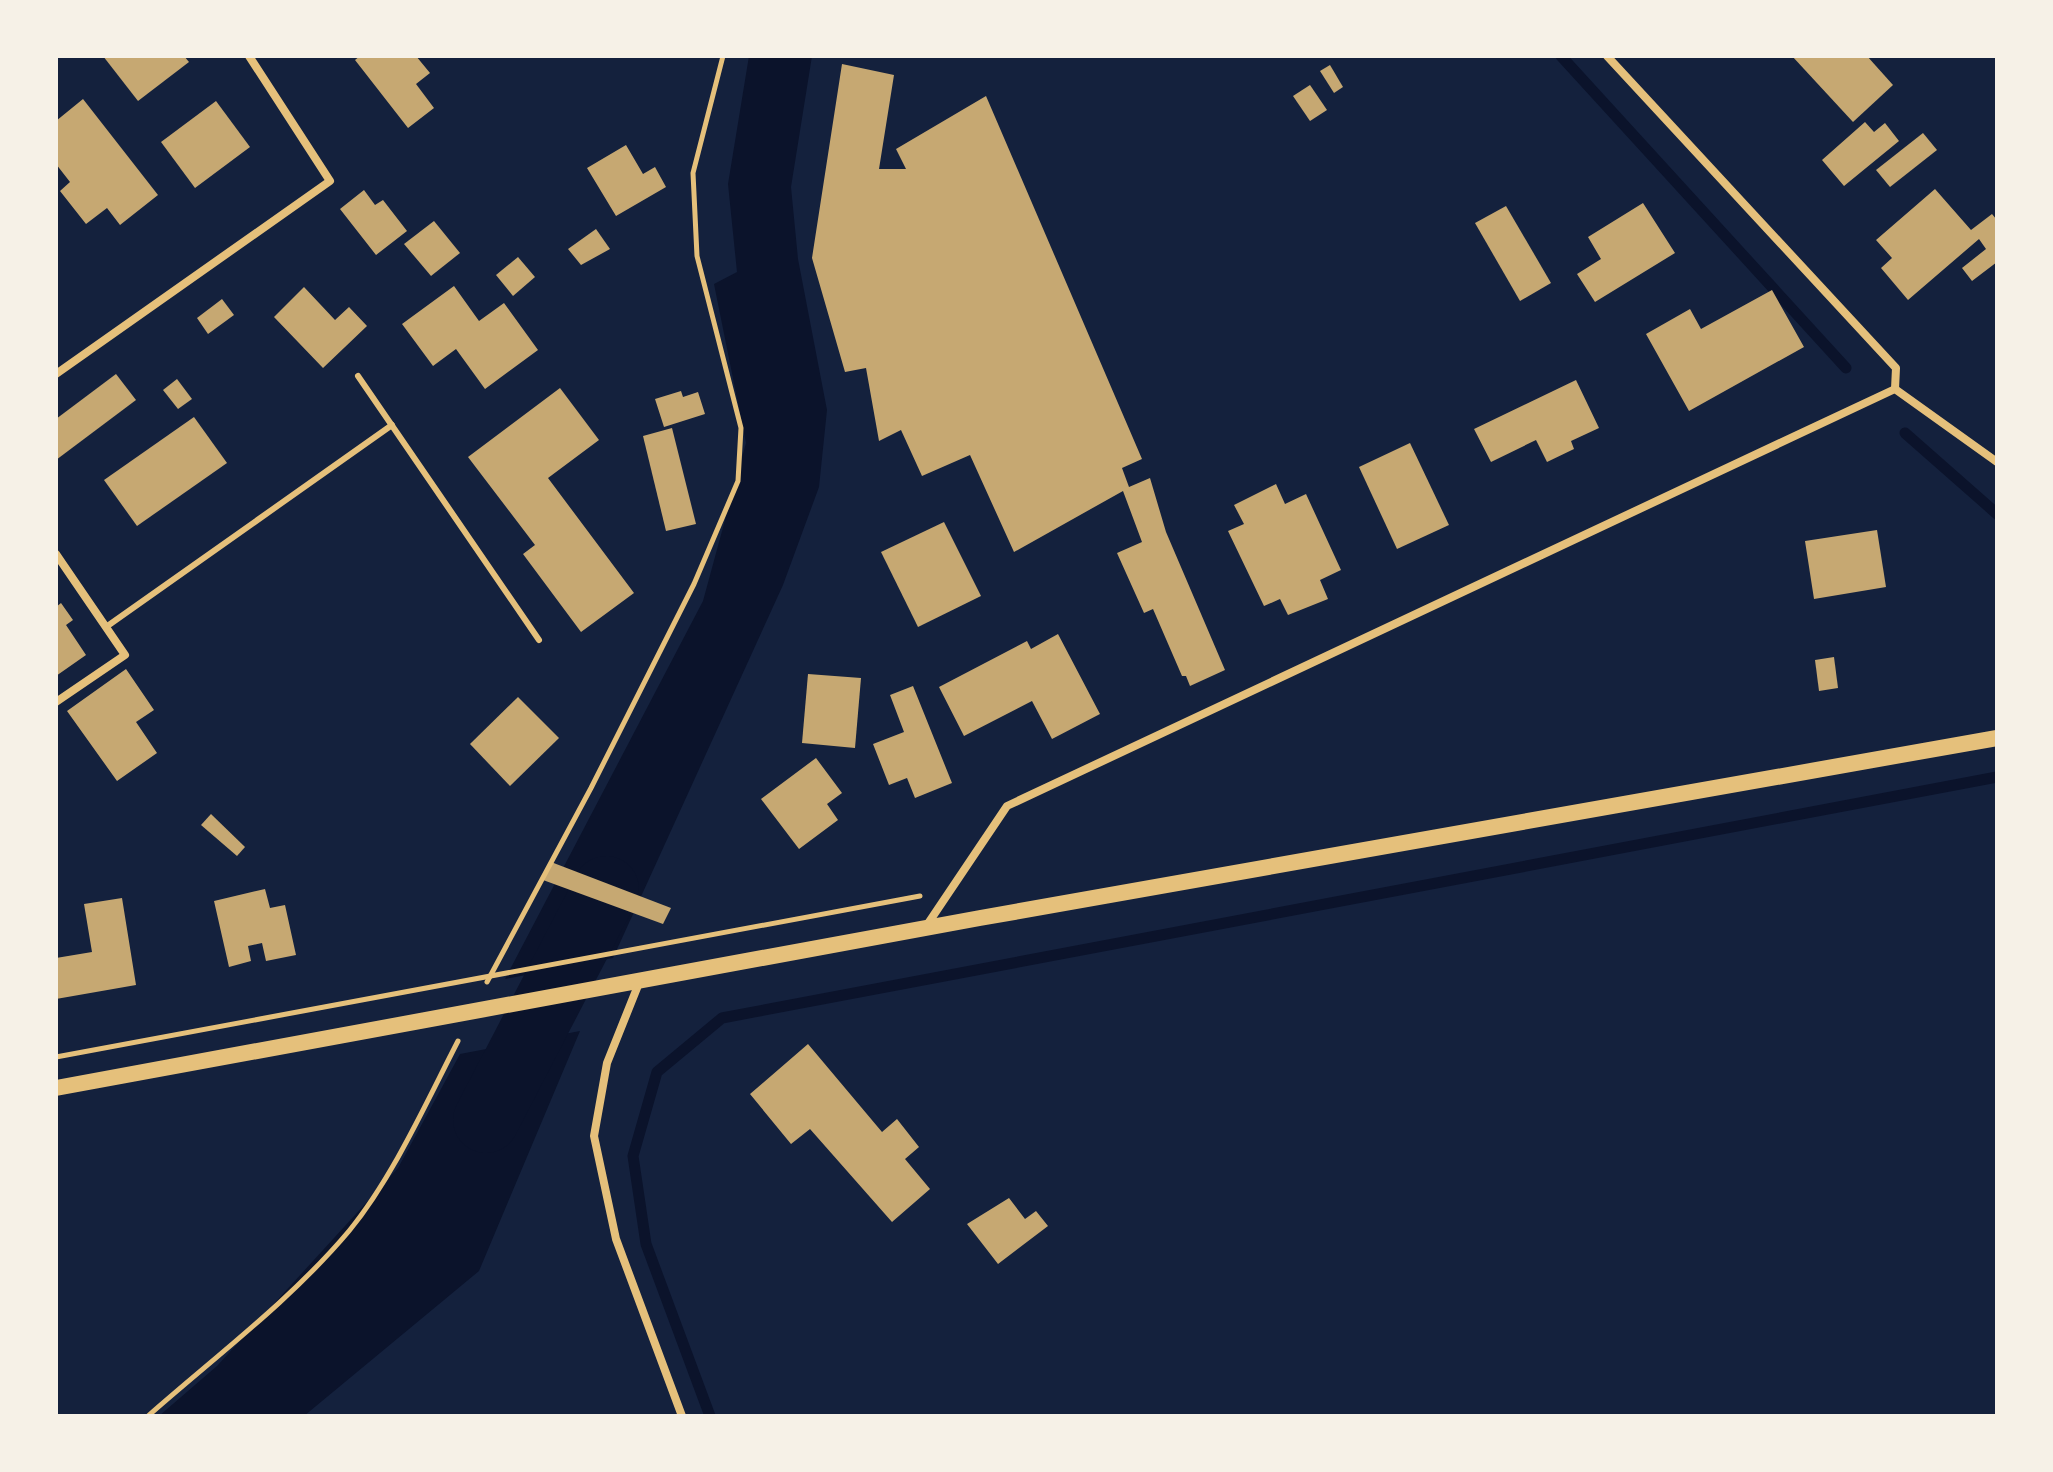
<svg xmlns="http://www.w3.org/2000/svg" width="2053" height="1472" font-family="'Nunito Sans',sans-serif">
	<rect width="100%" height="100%" fill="#14213d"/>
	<!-- water -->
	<g fill="#0b132b">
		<path d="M749,56H812L791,187L798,259L827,410L819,487L783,585L613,958L505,979L703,601L746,443L714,284L737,272L728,184Z"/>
		<path d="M580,1031L479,1271L304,1416H159L217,1366L398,1168L460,1054Z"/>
	</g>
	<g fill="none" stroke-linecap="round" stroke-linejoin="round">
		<!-- stream -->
		<g stroke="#0b132b" stroke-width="11">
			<path d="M1561,56L1846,368"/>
			<path d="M1905,433L1997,514"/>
			<path d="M710,1416L646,1244L633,1156L657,1072L722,1018L1997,777"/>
		</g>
		<!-- river -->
		<path stroke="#0b132b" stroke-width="66" d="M486,1120L606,889"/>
	</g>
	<!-- building -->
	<g fill="#c6a872">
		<path d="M103,56H184L189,62L138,101Z"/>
		<path d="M360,56H416L430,73L416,84L434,108L408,128L355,60Z"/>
		<path d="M1792,56H1867L1893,85L1853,122Z"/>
		<path d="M842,64L894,75L879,169H906L896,149L986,96L1142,459L1122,468L1129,487L1150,478L1166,532L1225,670L1190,686L1186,676H1182L1153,609L1144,613L1117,553L1142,542L1123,491L1014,552L970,455L922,476L901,430L879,441L866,368L845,372L812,258Z"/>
		<path d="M1330,65L1343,87L1334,93L1320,71Z"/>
		<path d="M1310,85L1327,110L1310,121L1293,96Z"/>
		<path d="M83,99L158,195L120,225L107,208L86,224L60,191L70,182L56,164V121Z"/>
		<path d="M216,101L250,147L195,188L161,142Z"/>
		<path d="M1865,122L1874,132L1885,123L1899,141L1844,186L1822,160Z"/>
		<path d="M1923,133L1937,150L1890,187L1876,170Z"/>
		<path d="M626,145L643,174L655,167L666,187L616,216L587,168Z"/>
		<path d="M1935,189L1971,230L1992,214L1997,220V262L1972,281L1962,268L1986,249L1979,239L1908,300L1881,268L1892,258L1876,240Z"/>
		<path d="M364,190L375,205L383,200L407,231L376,255L340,209Z"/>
		<path d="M1643,203L1675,253L1595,302L1577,274L1601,259L1588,237Z"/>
		<path d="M1506,206L1551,283L1520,301L1475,223Z"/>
		<path d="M434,221L460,253L431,276L404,244Z"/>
		<path d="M596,229L610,249L581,265L568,249Z"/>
		<path d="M518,257L535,277L513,296L496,275Z"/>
		<path d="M454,286L479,321L504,303L538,350L485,389L456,349L433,366L402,324Z"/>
		<path d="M304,287L335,320L349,307L367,326L323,368L274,317Z"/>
		<path d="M1772,290L1804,347L1689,411L1646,334L1690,309L1701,329Z"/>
		<path d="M222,299L234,315L208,334L197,318Z"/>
		<path d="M116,374L136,400L56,460V419Z"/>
		<path d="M177,379L192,399L178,409L163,390Z"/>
		<path d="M1576,380L1599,428L1571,441L1574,449L1547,462L1536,440L1491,462L1474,429Z"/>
		<path d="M560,388L599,440L548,478L634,593L581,632L523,554L535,545L468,457Z"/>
		<path d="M681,391L683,397L698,392L705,414L664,427L655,399Z"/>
		<path d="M194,417L227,463L137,526L104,480Z"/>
		<path d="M672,428L696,524L666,531L643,436Z"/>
		<path d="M1410,443L1449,525L1397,549L1359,467Z"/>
		<path d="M1276,484L1285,504L1306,494L1341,570L1320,580L1328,599L1288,615L1280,599L1264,606L1228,531L1244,524L1234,505Z"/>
		<path d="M944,522L981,596L918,627L881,552Z"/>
		<path d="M1877,530L1886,587L1814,599L1805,541Z"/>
		<path d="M61,603L73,620L66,625L86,655L56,676V607Z"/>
		<path d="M1058,634L1100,714L1052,739L1032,701L964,736L939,687L1027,641L1031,649Z"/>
		<path d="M1834,657L1838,688L1819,691L1815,660Z"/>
		<path d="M126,669L154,710L136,722L157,753L117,781L67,711Z"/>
		<path d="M808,674L861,678L855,748L802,743Z"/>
		<path d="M913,686L952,783L915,798L907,778L889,785L873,744L904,732L890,695Z"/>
		<path d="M518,697L559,738L510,786L470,744Z"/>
		<path d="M816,758L842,793L827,804L838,820L799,849L761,799Z"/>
		<path d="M211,814L245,847L237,856L201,825Z"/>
		<path d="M551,862L671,908L663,924L543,880Z"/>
		<path d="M265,889L270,908L285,905L296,955L266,961L262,943L248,946L251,961L229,967L214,901Z"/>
		<path d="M122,898L136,985L56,999V958L92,952L84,904Z"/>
		<path d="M808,1044L882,1132L897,1119L919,1147L905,1159L930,1189L892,1222L810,1129L791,1144L750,1094Z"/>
		<path d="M1009,1198L1025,1219L1036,1211L1048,1226L998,1264L967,1224Z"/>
	</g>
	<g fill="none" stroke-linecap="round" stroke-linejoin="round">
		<!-- path -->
		<g stroke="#e5c07b" stroke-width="5">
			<path d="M487,982L591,788L694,584L738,481L741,428L697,256L693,173L723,56"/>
			<path d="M56,1057L920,896"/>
			<path d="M148,1416C216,1356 291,1300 349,1231C393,1177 426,1103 458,1041"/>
		</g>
		<!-- service -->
		<g stroke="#e5c07b" stroke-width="6">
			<path d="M358,376L539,640"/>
			<path d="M106,627L392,425"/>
		</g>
		<!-- minor -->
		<g stroke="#e5c07b" stroke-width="8">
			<path d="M1607,56L1896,368L1895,389"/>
			<path d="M56,374L330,181L249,56"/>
			<path d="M56,554L125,655L56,702"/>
			<path d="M927,925L1007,806L1895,389L1997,462"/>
			<path d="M639,983L607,1063L594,1136L616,1239L682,1416"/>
		</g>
		<!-- secondary -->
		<path stroke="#e5c07b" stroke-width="16" d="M56,1088L980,918L1997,738"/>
	</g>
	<!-- border -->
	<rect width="2053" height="1472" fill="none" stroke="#f6f1e7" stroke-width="116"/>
</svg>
